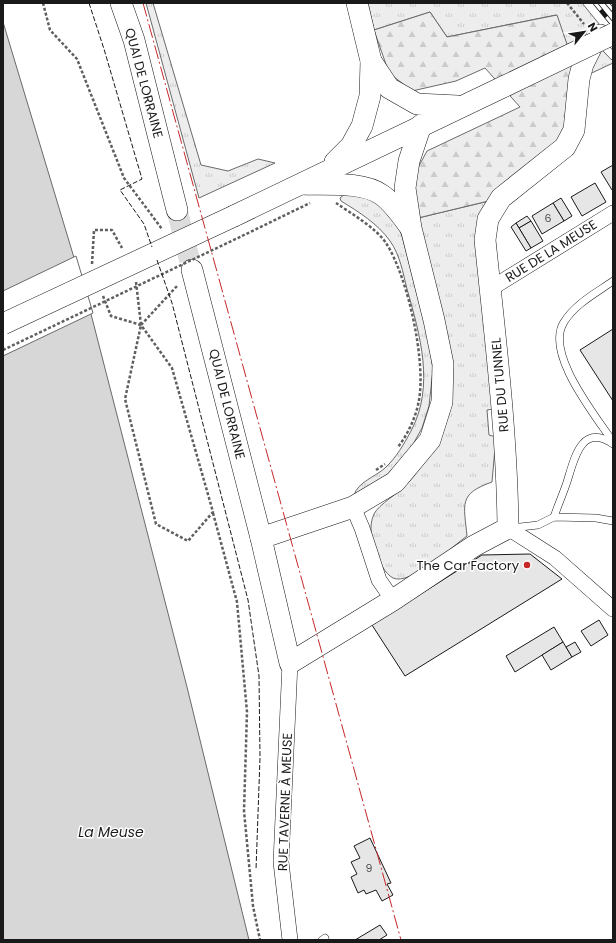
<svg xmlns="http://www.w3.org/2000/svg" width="616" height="943" font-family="Poppins,sans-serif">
	<defs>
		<pattern id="grass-tufts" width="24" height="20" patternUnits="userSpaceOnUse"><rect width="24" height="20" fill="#ededed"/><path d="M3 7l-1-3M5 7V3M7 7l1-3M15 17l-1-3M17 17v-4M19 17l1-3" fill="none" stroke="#cbcbcb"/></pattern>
		<pattern id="forest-firs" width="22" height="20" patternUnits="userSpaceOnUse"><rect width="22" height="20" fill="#ededed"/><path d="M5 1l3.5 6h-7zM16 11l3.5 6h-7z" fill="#cbcbcb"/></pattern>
	</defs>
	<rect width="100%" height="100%" fill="#fff"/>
	<!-- grass -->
	<g fill="url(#grass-tufts)" stroke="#6a6a6a">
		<path d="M146,3H153L201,165L228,171L258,159L275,163L199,198Z"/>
		<path d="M368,3H582L613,41V63L579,79L556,15L447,37L430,12L374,30Z"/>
		<path d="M346,193L371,195L396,219L402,236L429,341L433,370L429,406L422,428L411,448L386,476L354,495C358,482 375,477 385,468C396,458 404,444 411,431C435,386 420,335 407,289C403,273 400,255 390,241C378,224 359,212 341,201L340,198Z"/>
		<path d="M489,201L494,409L487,410L489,435L496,437L492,482C458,494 464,504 467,536C453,546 410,586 393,578C385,574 379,561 376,553C372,540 368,527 374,514C379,504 399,493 407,484C426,464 436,440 447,415L418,218Z"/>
	</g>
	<!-- forest -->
	<path fill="url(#forest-firs)" stroke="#6a6a6a" d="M430,12L447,37L557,15L579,79L574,130L501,198L418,218L414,175L427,151L520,107L485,68L456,81L412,91L389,73L374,30Z"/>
	<!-- water -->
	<path fill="#d7d7d7" stroke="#6a6a6a" d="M3,22L91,314L187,687L249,940H3Z"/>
	<!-- pier -->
	<path fill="#fff" stroke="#6a6a6a" d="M76,256L93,313L3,356V291Z"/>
	<!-- building -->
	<g fill="#e6e6e6" stroke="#1a1a1a">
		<path d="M613,165V190H612L601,172Z"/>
		<path d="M595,183L606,202L582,216L571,197Z"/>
		<path d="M561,198L572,216L564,221L553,203Z"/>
		<path d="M553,203L564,221L542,234L532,216Z"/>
		<path d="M527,216L531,221L519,228L516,223Z"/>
		<path d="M531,221L543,241L531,248L519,228Z"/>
		<path d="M516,223L531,248L526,251L511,227Z"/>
		<path d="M613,329V401L580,350Z"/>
		<path d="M530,554L562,579L405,676L372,625L482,555Z"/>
		<path d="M599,620L608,635L591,646L581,631Z"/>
		<path d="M554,627L563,642L515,672L506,656Z"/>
		<path d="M563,642L572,657L551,670L542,655Z"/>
		<path d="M575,642L581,652L572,657L566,647Z"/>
		<path d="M370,838L391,883L387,884L393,895L382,901L376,890L366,894L364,890L358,893L351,877L357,874L351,862L360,858L354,846Z"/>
		<path d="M380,925L387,935L379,940H355Z"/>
	</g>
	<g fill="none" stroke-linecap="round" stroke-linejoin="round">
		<!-- secondary-tunnel -->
		<path stroke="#ddd" stroke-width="21" stroke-dasharray="21 10" stroke-linecap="butt" d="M177,210L192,270"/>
		<!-- lane casing -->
		<g stroke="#1a1a1a" stroke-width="8">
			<g id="lane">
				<path d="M600,42L613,56"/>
				<path d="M613,281C596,293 575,304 564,322C544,353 596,416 613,442"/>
				<path d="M554,517C558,505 563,494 567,482C574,460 581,422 613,444"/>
				<path d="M511,528L538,525L554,517L596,518L613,521"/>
				<path d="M322,940L325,938"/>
			</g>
		</g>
		<!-- street casing -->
		<g stroke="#1a1a1a" stroke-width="16">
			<g id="street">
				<path d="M490,289L613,213"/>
				<path d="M353,507L362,528L379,580L393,600"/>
				<path d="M508,528L555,558L613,609"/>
				<path d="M290,940L281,862L290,663"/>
			</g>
		</g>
		<!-- secondary casing -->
		<g stroke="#1a1a1a" stroke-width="22">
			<g id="secondary">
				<path d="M121,3L134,40L177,210"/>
				<path d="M371,61L389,88L417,104L458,106"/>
				<path d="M335,162L351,146L362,126L370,96L371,61L357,3"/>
				<path d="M302,184C325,185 363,181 382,195C393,203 402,216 410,227"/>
				<path d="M234,216L505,86"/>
				<path d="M192,270L261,538L290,663L393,600L474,546L508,528C507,432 495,336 485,240L488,219L501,198L565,147L574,130L579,79L583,64L596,38L600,35"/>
				<path d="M261,538L353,507L395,482L430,440L442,402L443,364L434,320L411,228L405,188L409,161L421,125"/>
			</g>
		</g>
		<!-- path -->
		<g stroke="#5f5f5f" stroke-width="2.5" stroke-dasharray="3 2" stroke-linecap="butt">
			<path d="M43,3L50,30L77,59L124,178L162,229"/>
			<path d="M567,3L584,24"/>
			<path d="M336,203C352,214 376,228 386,243C408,277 426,361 419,400C416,417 408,434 398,447"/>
			<path d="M242,236L310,203"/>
			<path d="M92,264L94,230H112L122,248"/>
			<path d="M136,282L141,325"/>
			<path d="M103,296L111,316L141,325L172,368L213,512L188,541L156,524L125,399L141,325"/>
			<path d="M141,325L177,286"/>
			<path d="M376,470L385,464"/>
			<path d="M213,513L237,602L247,712L244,811L253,906L260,940"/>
		</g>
		<!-- lane -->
		<use href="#lane" stroke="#fff" stroke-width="7"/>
		<!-- street -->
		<use href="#street" stroke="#fff" stroke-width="15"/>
		<!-- secondary -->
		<use href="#secondary" stroke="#fff" stroke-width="21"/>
		<!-- rail casing -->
		<g stroke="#1a1a1a" stroke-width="4.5">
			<g id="rail">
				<path d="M595,3L613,25"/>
				<path d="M607,3L613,10"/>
			</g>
		</g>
		<!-- rail -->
		<use href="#rail" stroke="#fff" stroke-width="3" stroke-dasharray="9" stroke-linecap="butt"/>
		<!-- secondary-bridge casing -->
		<g stroke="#1a1a1a" stroke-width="22" stroke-linecap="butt">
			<g id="secondary-bridge">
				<path d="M505,86L613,34"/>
				<path d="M3,324L234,216"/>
			</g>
		</g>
		<!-- path-bridge -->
		<path stroke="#5f5f5f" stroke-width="2.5" stroke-dasharray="3 2" stroke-linecap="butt" d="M3,350L242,236"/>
		<!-- secondary-bridge -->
		<use href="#secondary-bridge" stroke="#fff" stroke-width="21"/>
		<!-- fence -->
		<g stroke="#1a1a1a" stroke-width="1" stroke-dasharray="5 2" stroke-linecap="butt">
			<path d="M89,3L104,49L142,179L120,190L144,224L152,247"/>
			<path d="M157,260L172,303L248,600L259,676L260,758L256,870"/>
		</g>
		<!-- power -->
		<path stroke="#c62828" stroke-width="1" stroke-dasharray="14 3 2 3" stroke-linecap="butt" d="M143,3L401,940"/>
	</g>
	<!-- markers -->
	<circle fill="#c62828" stroke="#fff" stroke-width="1.5" cx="527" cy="565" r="4"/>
	<g text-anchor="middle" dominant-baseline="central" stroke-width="3" stroke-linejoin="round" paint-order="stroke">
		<!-- number labels -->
		<g font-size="11" fill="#4d4d4d">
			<text x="548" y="218">6</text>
			<text x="369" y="868">9</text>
		</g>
		<!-- street labels -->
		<g font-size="13" fill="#1a1a1a" stroke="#fff">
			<text transform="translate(144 83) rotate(75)">QUAI DE LORRAINE</text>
			<text transform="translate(551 251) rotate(-32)">RUE DE LA MEUSE</text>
			<text transform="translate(500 385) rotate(-95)">RUE DU TUNNEL</text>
			<text transform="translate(227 404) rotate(76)">QUAI DE LORRAINE</text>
			<text transform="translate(285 802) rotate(-88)">RUE TAVERNE À MEUSE</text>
		</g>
		<!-- poi labels -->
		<g font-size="13" fill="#1a1a1a" stroke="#fff" text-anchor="end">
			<text x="519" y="565">The Car Factory</text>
		</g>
		<!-- water labels -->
		<g font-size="14" font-style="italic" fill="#1a1a1a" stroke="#fff">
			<text x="111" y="832">La Meuse</text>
		</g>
	</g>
	<!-- border -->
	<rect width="616" height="943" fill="none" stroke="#1a1a1a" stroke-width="8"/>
	<!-- north arrow -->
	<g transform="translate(584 32) rotate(60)" stroke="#ffffff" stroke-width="3" paint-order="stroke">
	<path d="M0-3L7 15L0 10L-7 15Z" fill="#1a1a1a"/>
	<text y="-6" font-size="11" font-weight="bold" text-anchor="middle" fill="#1a1a1a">N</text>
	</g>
</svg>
